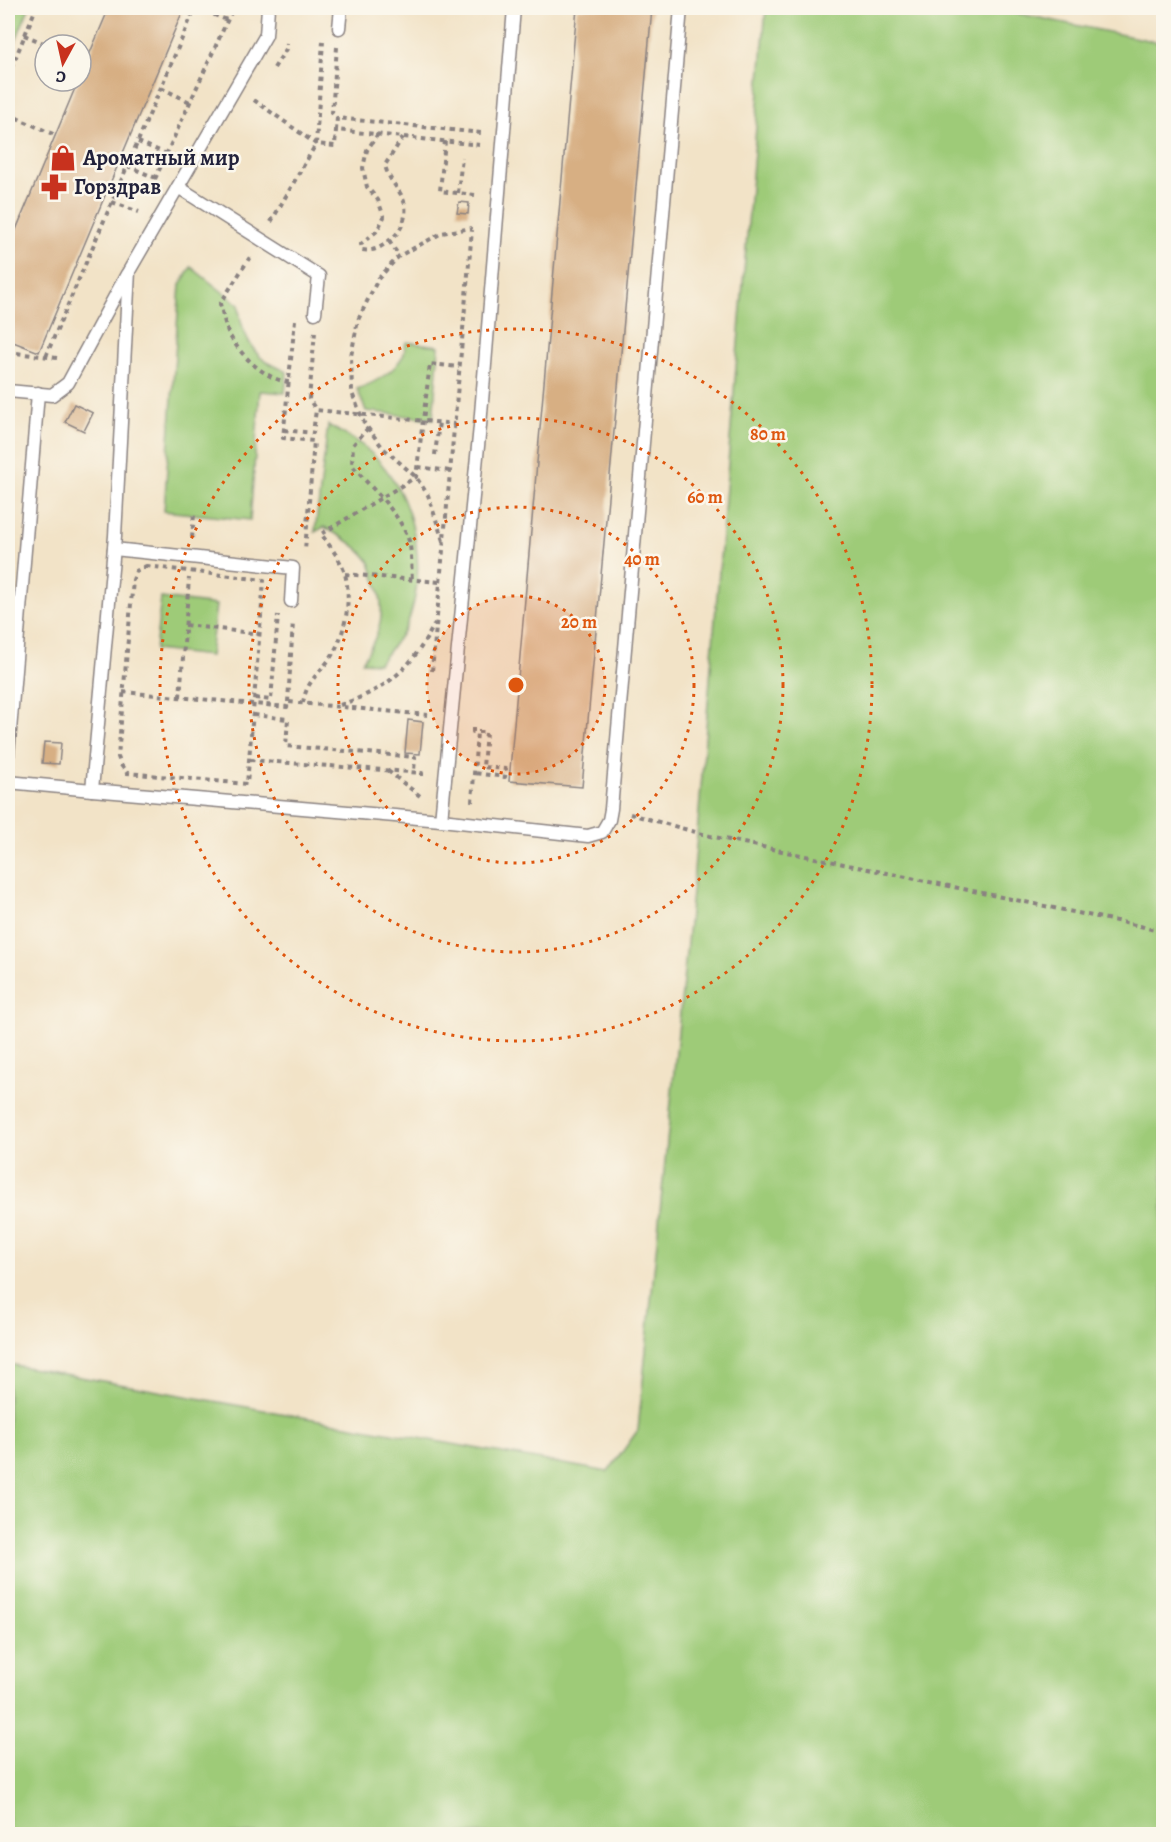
<svg xmlns="http://www.w3.org/2000/svg" width="1171" height="1842" font-family="Alegreya,serif">
	<rect width="100%" height="100%" fill="#fbf7ec"/>
	<filter id="ink" filterUnits="userSpaceOnUse"><feTurbulence type="fractalNoise" baseFrequency=".0167" numOctaves="2"/><feDisplacementMap in="SourceGraphic" scale="12" xChannelSelector="R" yChannelSelector="G"/><feConvolveMatrix kernelMatrix="1 2 1 2 8 2 1 2 1" color-interpolation-filters="sRGB"/></filter>
	<filter id="wash" filterUnits="userSpaceOnUse"><feTurbulence type="fractalNoise" baseFrequency=".008" numOctaves="4" result="noise"/><feDisplacementMap in="SourceGraphic" scale="24" xChannelSelector="R" yChannelSelector="G"/><feGaussianBlur stdDeviation="1.35" result="paint"/><feColorMatrix in="noise" values="0 0 0 0 0 0 0 0 0 0 0 0 0 0 0 0 0 1.4 0 .05"/><feComposite in="paint" operator="in"/></filter>
	<g filter="url(#wash)">
		<rect width="100%" height="100%" fill="#f2e3c7"/>
		<!-- green -->
		<g fill="#9ecb78" stroke="#60765a" stroke-width="1.5">
			<path d="M8,8H29L8,59Z"/>
			<path d="M766,8H999L1006,11L1163,43V1834H8V1364L608,1472L638,1430L693,883Z"/>
			<path d="M191,267L239,305C239,324 249,349 265,361C272,365 280,368 287,372L285,393L260,391L250,520L164,511L180,285Z"/>
			<path d="M406,342L439,346L433,419L366,411L357,389C374,383 394,372 403,356C405,352 405,346 406,342Z"/>
			<path d="M328,425C339,432 353,438 363,446C411,484 428,556 411,613C406,632 391,648 379,663L362,662C380,634 388,612 375,579C373,573 372,566 369,561C359,546 340,536 324,527L315,532Z"/>
			<path d="M161,598L216,605L210,656L155,650Z"/>
		</g>
		<g id="blocks">
			<!-- building -->
			<g fill="#d7af83">
				<path d="M109,8H184L39,352L8,340V249L78,81H81V74Z"/>
				<path d="M577,8H652L582,787L509,781Z"/>
				<path d="M459,202L469,203L468,214L457,213Z"/>
				<path d="M74,404L93,413L84,431L65,422Z"/>
				<path d="M408,720L423,722L420,754L405,753Z"/>
				<path d="M44,742L61,743L59,764L42,763Z"/>
			</g>
		</g>
	</g>
	<g filter="url(#ink)">
		<use href="#blocks" fill-opacity="0" stroke="#8a8281" stroke-width="1.5"/>
		<g fill="none" stroke-linecap="round" stroke-linejoin="round">
			<!-- service casing -->
			<g stroke="#8a8281" stroke-width="15">
				<g id="service">
					<path d="M268,8L266,35L129,271L115,536L92,790L441,820L588,836L602,832L609,820L611,809L681,8"/>
					<path d="M339,28L341,8"/>
					<path d="M178,187L319,276L315,313"/>
					<path d="M8,391L52,395L68,383L127,274"/>
					<path d="M114,549L293,568L291,601"/>
					<path d="M8,755L38,393"/>
					<path d="M8,782L92,790"/>
					<path d="M441,820L480,426L514,8"/>
				</g>
			</g>
			<!-- path -->
			<g stroke="#8a8281" stroke-width="4" stroke-dasharray="4.5 4.5" stroke-linecap="butt">
				<path d="M197,8L227,20"/>
				<path d="M24,35L48,45"/>
				<path d="M337,47L332,113L337,118"/>
				<path d="M274,68L286,49L287,43"/>
				<path d="M8,76L36,8"/>
				<path d="M161,88L190,102"/>
				<path d="M254,100L316,144L335,146L336,130"/>
				<path d="M8,114L55,135"/>
				<path d="M378,134L367,150L363,168L367,187L378,200L384,217L377,231L361,244L362,250C374,252 382,247 391,239C397,235 402,227 404,220C411,194 390,188 385,165L403,137"/>
				<path d="M445,141L440,191L475,195"/>
				<path d="M138,142L167,154"/>
				<path d="M480,145L336,130L337,118L481,133"/>
				<path d="M127,166L156,178"/>
				<path d="M155,179L233,8"/>
				<path d="M458,193L462,157"/>
				<path d="M112,202L139,212"/>
				<path d="M271,222L316,144L323,41"/>
				<path d="M389,241L399,256"/>
				<path d="M250,257L220,304C223,314 225,327 230,336C242,357 266,380 289,382"/>
				<path d="M295,320L283,438L314,441L305,550"/>
				<path d="M315,332L309,399L316,410"/>
				<path d="M8,352L57,358"/>
				<path d="M46,356L195,8"/>
				<path d="M368,428L353,445L352,465C371,489 399,511 409,541C412,553 411,568 412,580"/>
				<path d="M284,430L313,433L316,410L455,424"/>
				<path d="M435,455L439,422"/>
				<path d="M418,467L450,471"/>
				<path d="M192,538L194,514"/>
				<path d="M443,541L428,495L416,477L383,448L364,423L352,393L351,356L358,320L378,279L399,256L442,233L472,228"/>
				<path d="M146,566L264,580L247,784L127,773L121,765L118,757L133,580L136,571Z"/>
				<path d="M345,574L440,582"/>
				<path d="M185,625L260,634"/>
				<path d="M432,671L472,230"/>
				<path d="M123,692L287,707L288,702L428,715"/>
				<path d="M180,697L189,578"/>
				<path d="M255,698L271,700L278,615"/>
				<path d="M288,702L293,622"/>
				<path d="M303,703C306,683 317,675 329,660C345,637 352,601 345,574C341,560 330,546 321,534L416,477L430,364L459,367"/>
				<path d="M340,705C388,689 412,668 435,623"/>
				<path d="M254,715L288,719L286,746L415,757L414,772"/>
				<path d="M473,728V732H486L483,767L506,769L505,777L474,773"/>
				<path d="M250,760L422,773V776"/>
				<path d="M388,771L420,796"/>
				<path d="M472,802L477,732"/>
				<path d="M630,814L710,836L1140,926L1164,933"/>
			</g>
			<!-- service -->
			<use href="#service" stroke="#fff" stroke-width="12"/>
		</g>
	</g>
	<!-- distance rings -->
	<circle cx="516" cy="685" r="89" fill="#de560e" fill-opacity=".12"/>
	<g fill="none" stroke="#de560e" stroke-width="3" stroke-dasharray="3 6">
		<circle cx="516" cy="685" r="89"/>
		<circle cx="516" cy="685" r="178"/>
		<circle cx="516" cy="685" r="267"/>
		<circle cx="516" cy="685" r="356"/>
	</g>
	<!-- icons -->
	<defs>
		<g id="shop-bare" transform="scale(2.07)"><path d="M-5-2.5h2.3a2.7 3.5 0 0 1 5.4 0H5L5.5 6h-11ZM-1.5-2.5h3a1.5 2.3 0 0 0-3 0Z" fill="#c8321e" stroke="#fbf7ec" stroke-width="2.5" paint-order="stroke"/></g>
		<g id="pharmacy-bare" transform="scale(2.07)"><path d="M-2-6h4v4h4v4h-4v4h-4v-4h-4v-4h4Z" fill="#c8321e" stroke="#fbf7ec" stroke-width="2.5" paint-order="stroke"/></g>
	</defs>
	<g fill-rule="evenodd">
		<use href="#shop-bare" x="63" y="158"/>
		<use href="#pharmacy-bare" x="54" y="187"/>
	</g>
	<g text-anchor="middle" dominant-baseline="central" stroke-width="5" stroke-linejoin="round" paint-order="stroke">
		<!-- poi labels -->
		<g font-size="22" font-weight="bold" fill="#22223b" stroke="#fbf7ec" text-anchor="start">
			<text x="83" y="158">Ароматный мир</text>
			<text x="74" y="187">Горздрав</text>
		</g>
	</g>
	<circle cx="516" cy="685" r="9" fill="#de560e" stroke="#fbf7ec" stroke-width="3"/>
	<g font-size="18" text-anchor="middle" font-weight="bold" fill="#de560e" stroke="#fbf7ec" stroke-width="5" stroke-linejoin="round" paint-order="stroke">
		<text x="768" y="440">80 m</text>
		<text x="705" y="503">60 m</text>
		<text x="642" y="565">40 m</text>
		<text x="579" y="628">20 m</text>
	</g>
	<!-- margin -->
	<rect width="1171" height="1842" fill="none" stroke="#fbf7ec" stroke-width="30"/>
	<!-- north arrow -->
	<g transform="translate(63 63) rotate(188)"><circle r="28" fill="#fbf7ec" stroke="#a4a2a5" stroke-width="1.5"/>
	<path d="M0-4.5L10 22L0 15L-10 22Z" fill="#c8321e"/>
	<text y="-9" font-size="16" font-weight="bold" text-anchor="middle" fill="#22223b">С</text>
	</g>
</svg>
